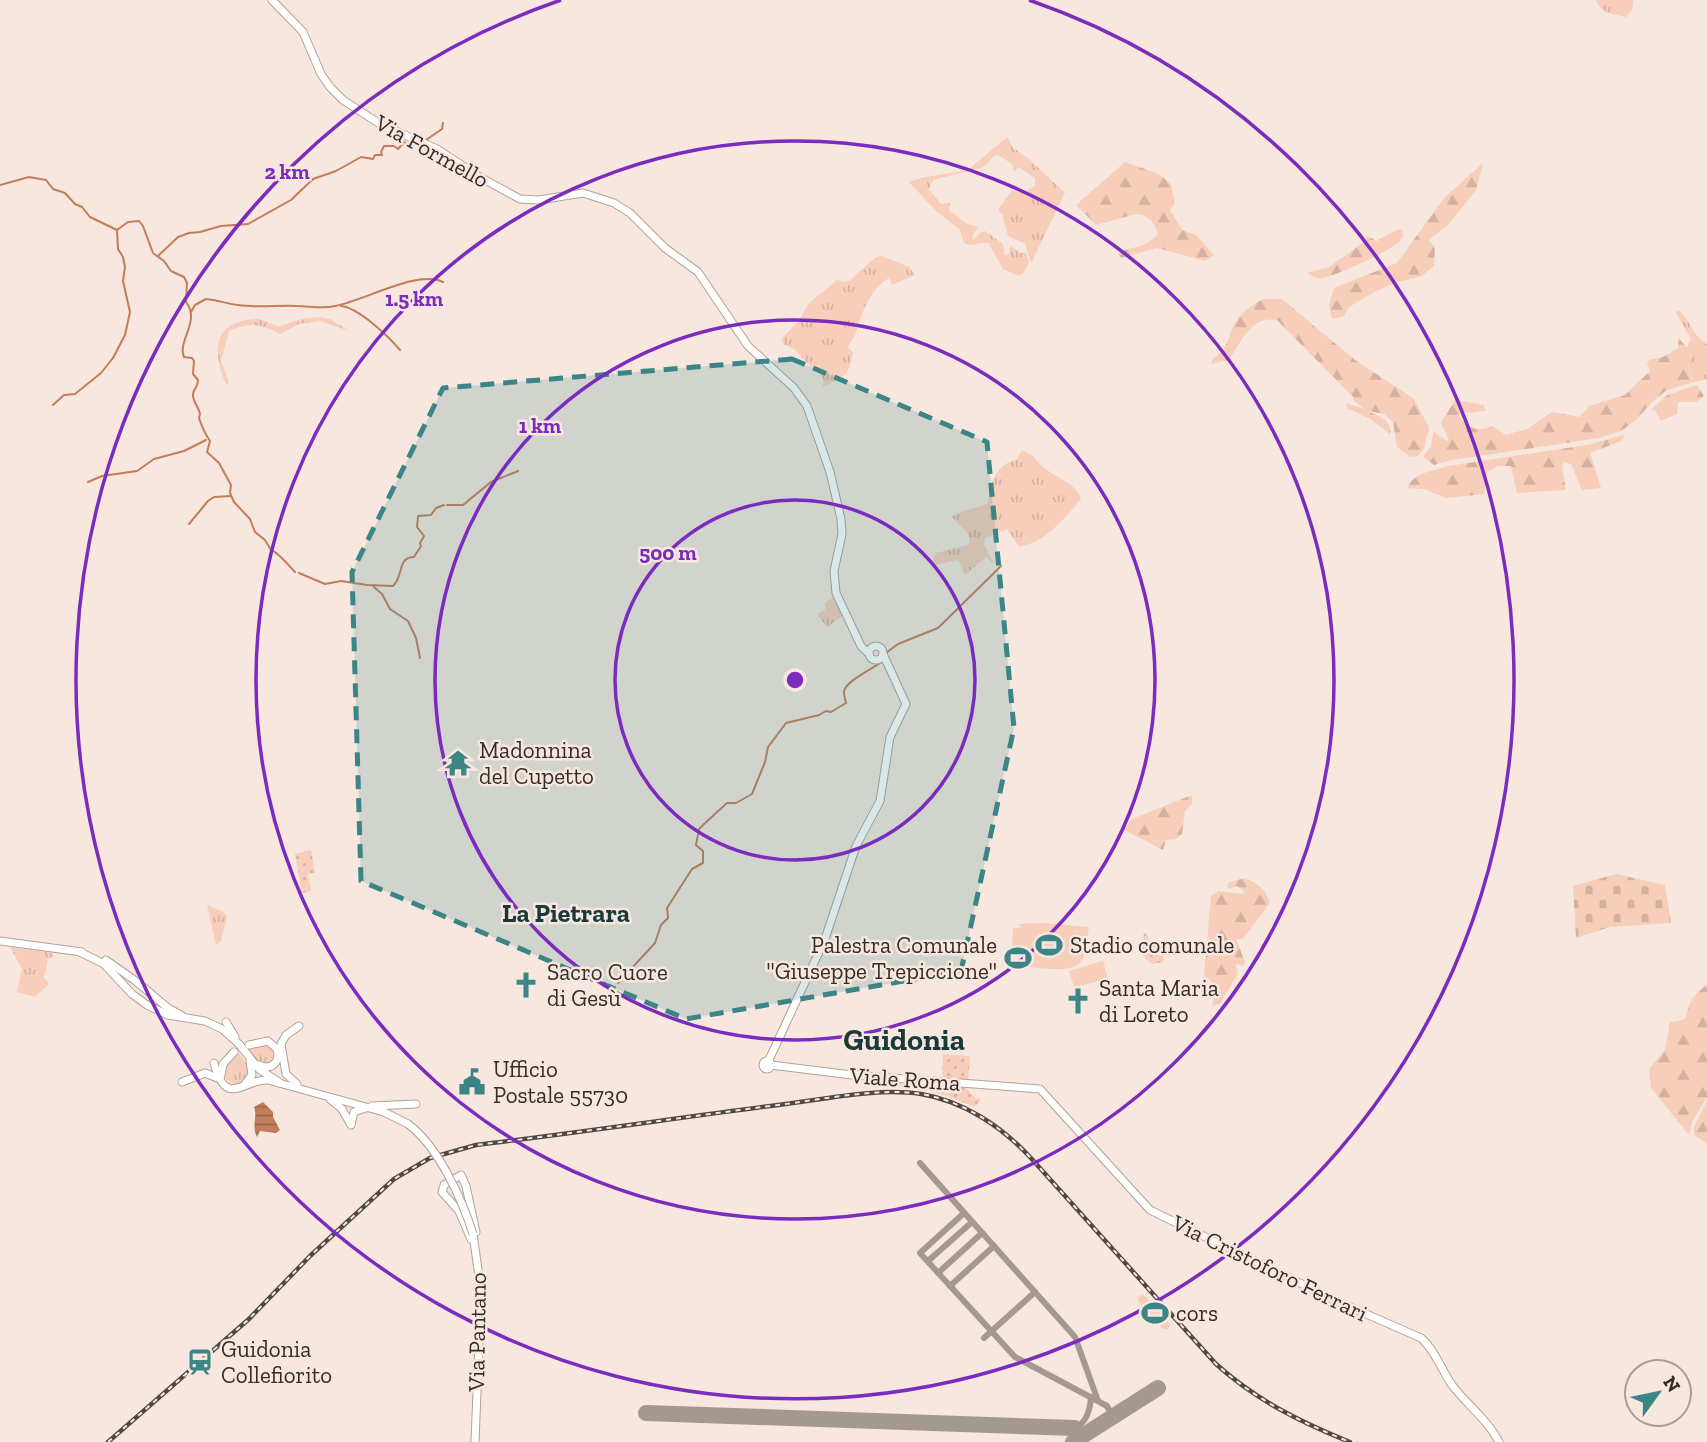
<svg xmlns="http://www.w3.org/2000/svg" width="1707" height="1442" font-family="'Zilla Slab',serif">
	<defs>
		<pattern id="grass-tufts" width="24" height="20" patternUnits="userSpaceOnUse" patternTransform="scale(1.75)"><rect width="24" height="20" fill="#f7ceba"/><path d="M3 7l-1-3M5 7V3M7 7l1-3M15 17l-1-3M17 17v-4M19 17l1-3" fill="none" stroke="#d4b1a0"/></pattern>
		<pattern id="forest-firs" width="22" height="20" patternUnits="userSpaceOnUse" patternTransform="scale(1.75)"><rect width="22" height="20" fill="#f7ceba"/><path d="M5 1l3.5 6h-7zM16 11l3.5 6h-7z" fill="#d4b1a0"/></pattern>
		<pattern id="cemetery-stones" width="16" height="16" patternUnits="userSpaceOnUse" patternTransform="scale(1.75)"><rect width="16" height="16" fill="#f7ceba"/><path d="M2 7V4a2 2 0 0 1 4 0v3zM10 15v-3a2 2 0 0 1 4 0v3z" fill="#d4b1a0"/></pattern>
		<pattern id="park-dots" width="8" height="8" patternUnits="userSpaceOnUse" patternTransform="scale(1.75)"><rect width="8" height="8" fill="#f7ceba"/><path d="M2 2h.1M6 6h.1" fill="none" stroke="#d4b1a0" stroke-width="1.8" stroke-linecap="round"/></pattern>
		<pattern id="water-rules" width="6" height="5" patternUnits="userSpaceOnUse" patternTransform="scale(1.75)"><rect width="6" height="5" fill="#c37d58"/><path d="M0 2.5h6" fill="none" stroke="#9f6749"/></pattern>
	</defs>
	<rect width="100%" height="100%" fill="#f7e7df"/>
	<!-- grass -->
	<g fill="url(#grass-tufts)">
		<path d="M1596,0H1633L1632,10L1626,17C1613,14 1601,14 1596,0Z"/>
		<path d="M1007,137L1013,148L1028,158L1065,193L1031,263L1025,244L1008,236L1002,214L998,210L1012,190L1023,193L1035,186V178L1019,167L1014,171L1012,164L998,155L993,157L984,167L933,180L929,189L941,204L950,203L949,210L966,223L978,227L972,236L974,240L979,233L985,231L1003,244L1005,256L1010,253V246L1021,253H1026L1029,262L1024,273L1019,276L1003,269L989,244C980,240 974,248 964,243L960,230L935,210L909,182L921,178L968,170Z"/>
		<path d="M882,256L909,267L915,275L892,285L889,278C870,289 862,313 856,332C854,339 850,341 848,348L853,352C849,376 844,377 823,387C825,370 815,372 805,361C798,353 796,348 784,345L781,339L799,321L808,304L837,280L845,282L850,280L876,257Z"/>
		<path d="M1678,310C1691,320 1692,336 1707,344V379L1694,382C1685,366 1690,356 1695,340L1691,339L1676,313Z"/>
		<path d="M320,317L330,319L349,331L320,321L299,324L280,334C262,324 248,322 229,331L221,361L229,383L226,385C212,351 212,321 257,319C265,319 270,325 278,326C285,326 292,321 298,320C305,318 313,318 320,317Z"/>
		<path d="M1022,450L1034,456C1043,475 1075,479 1081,499C1064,519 1046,542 1019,547L1007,529L985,538L984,545L995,565L986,557L965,575L958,560L931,566L936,553L968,545L970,541L967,533L952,517C963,508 977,510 988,503C990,485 995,464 1016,460Z"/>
		<path d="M835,596L844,615L827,627L817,614L825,610V603Z"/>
		<path d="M207,905L224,912L227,917L221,941L216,945Z"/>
		<path d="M10,947L52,953L53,957L48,959L44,978L49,983L48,985L35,997L17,992L22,969Z"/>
		<path d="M262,1042H267L277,1051L271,1065L258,1063L247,1049Z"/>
		<path d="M239,1053L250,1068L246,1083L235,1085L224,1078L223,1072L229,1059Z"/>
	</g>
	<!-- forest -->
	<g fill="url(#forest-firs)">
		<path d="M1125,162L1159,174L1171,184L1175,203L1170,210L1182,230L1196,235L1214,255L1205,261L1157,248L1121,258L1118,254L1121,251C1136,247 1148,246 1158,234C1155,223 1148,214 1136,214L1096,225L1076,205Z"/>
		<path d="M1483,163L1476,190L1449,224L1429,240L1435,248L1434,266L1422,276L1394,283L1373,293L1349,307L1344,316L1332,319L1329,305L1334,288L1397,263L1445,197Z"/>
		<path d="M1398,229L1402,230C1403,234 1404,236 1401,240C1395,249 1334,277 1322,278C1317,279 1312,276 1307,273L1329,267L1364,242L1367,236L1377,241Z"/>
		<path d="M1263,299H1282L1355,360L1413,398L1429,427L1424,449L1418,456L1410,457L1397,447L1393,422L1384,414L1368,411C1379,417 1392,419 1390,434L1372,420L1347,408L1346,403L1364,409L1353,400V397L1277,320C1251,315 1241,342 1229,360L1211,364L1212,360C1231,346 1226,338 1236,321C1243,311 1253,305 1263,299Z"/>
		<path d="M1678,337L1687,348L1691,339L1695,340C1690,358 1684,365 1694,382L1667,390L1653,401L1636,420L1621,431L1599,438L1452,460L1434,465L1423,457L1431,446L1433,434L1434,432L1447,441L1449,440L1441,423L1457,397L1460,401L1484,405L1485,411L1469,413L1462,411L1459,415C1466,429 1479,432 1492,426L1506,435L1527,429L1552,412L1580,417L1589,406L1625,395L1650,371L1647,363L1649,360L1663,357L1678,348Z"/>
		<path d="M1697,385L1704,396L1696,402H1678L1677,414L1661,421L1655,410H1651L1667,395Z"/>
		<path d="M1624,435L1623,440L1590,453L1601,488L1582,490L1571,464L1564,462L1562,467L1566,490L1517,493L1511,466H1498L1487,472L1484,494L1446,498L1424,489L1407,488L1412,480L1421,474L1448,466L1587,445Z"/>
		<path d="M1192,795V804L1185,811L1182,834L1176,839L1166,840L1163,850L1124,830L1132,819Z"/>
		<path d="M1245,878C1258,884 1265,888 1270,903L1243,939H1236L1245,962L1243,966L1236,964L1238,974L1220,1003L1212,1007C1215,993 1219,984 1204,976L1211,896L1219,891L1243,894L1245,892L1237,886L1229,889L1227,886L1229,882Z"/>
		<path d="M1707,984V1097L1693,1120L1689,1135L1651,1088L1649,1069L1665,1050L1670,1022C1693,1020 1683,1017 1691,1001C1694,995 1702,989 1707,984Z"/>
		<path d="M1707,1101V1144L1694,1135V1127Z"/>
	</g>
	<!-- cemetery -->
	<path fill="url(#cemetery-stones)" d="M1616,874L1665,885L1671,923L1610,927L1576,938L1573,886Z"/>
	<!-- park -->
	<g fill="url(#park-dots)">
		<path d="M311,850L315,873L308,874L311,891L302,893L295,854Z"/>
		<path d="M1146,933L1149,938L1145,946L1152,949L1155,942L1159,943L1155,954L1164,956L1163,962L1152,964C1140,955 1139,948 1144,934Z"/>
		<path d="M943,1054L970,1056L968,1081L942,1080Z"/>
		<path d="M899,1082L965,1087L976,1099L979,1098L981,1100L974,1107C951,1097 927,1087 902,1088Z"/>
	</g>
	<!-- pitch -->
	<g fill="#f7ceba">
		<path d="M1042,923L1089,927C1087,937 1087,951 1082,960C1074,974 1043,968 1029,967L1020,950L1015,951L1012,949L1013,928H1020L1021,926L1018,924Z"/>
		<path d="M1103,961L1108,979L1074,987L1069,971Z"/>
		<path d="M1141,1295L1145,1296L1170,1324L1169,1329H1163L1139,1302L1138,1298Z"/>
	</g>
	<!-- water -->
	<path fill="url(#water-rules)" d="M263,1102L273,1112V1117L280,1130L276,1133L260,1131L257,1137C251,1126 258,1117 254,1107Z"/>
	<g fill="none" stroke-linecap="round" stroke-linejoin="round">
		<!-- stream -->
		<g stroke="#c37d58" stroke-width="2">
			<path d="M426,140L442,129L443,123"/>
			<path d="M0,185L29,177L46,180L53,189L65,193L75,204L82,207L90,217L117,230L128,222L139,221L143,226L153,253L164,261L171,271L184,277L187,283L186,302C201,321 177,341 184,357L192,358L194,361L193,374L198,380C198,387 194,388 193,394C192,400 199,408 200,414L199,418C202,427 205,434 210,441L207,452L219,463L231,485L230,493L234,502L250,519L255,532L265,540L271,550C278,552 289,566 295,572"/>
			<path d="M158,256L178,237L189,233L200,232L221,226L248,224L291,200L313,179L336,171L361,157L373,159L375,155H382L381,152L384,146H394L398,149L404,142L411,145L415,143"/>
			<path d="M341,306C359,308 388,336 400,350"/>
			<path d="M191,312L195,305L206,299C218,300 227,304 238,305C258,308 278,305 297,306C310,306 322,309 335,306C364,301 418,269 443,282"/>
			<path d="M53,405L64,395L75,394L101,373L113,358L125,335L130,312L123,281L125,267L123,257L118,249L117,230"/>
			<path d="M88,482L102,476L137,471L154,459L184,451L206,440"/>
			<path d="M447,505H463L491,482L518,471"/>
			<path d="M189,524L208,501L214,497L231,496"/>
			<path d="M299,573L325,584L341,581L367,585L393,586C404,576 397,557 414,557L421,546L420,543L424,536L417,527L418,516L431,515L436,508L444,505"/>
			<path d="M374,587L382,594L390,609L408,621L416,638L420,658"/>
			<path d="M886,653L898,644L938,628L1001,566"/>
			<path d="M618,983L655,943L661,925L668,918L667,908L692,869L703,863V851L696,845L699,829L704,824L727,803H736L752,794L765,762L768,747L786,723L819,715L826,711L831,712L846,703C845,699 844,695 844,691C847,680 873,669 881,662"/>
		</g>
		<!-- taxiway -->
		<g stroke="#a49892" stroke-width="6">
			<path d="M920,1163L1075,1337L1098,1401"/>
			<path d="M964,1213L920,1253L1015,1357L1107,1406L1113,1417"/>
			<path d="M928,1261L972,1222"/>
			<path d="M938,1273L982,1233"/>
			<path d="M950,1286L994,1246"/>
			<path d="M984,1338L1035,1292"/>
			<path d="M1075,1428C1087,1422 1090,1410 1091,1397"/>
		</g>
		<!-- runway -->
		<g stroke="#a49892" stroke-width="16">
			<path d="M646,1413L1075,1428"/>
			<path d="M1073,1442L1158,1388"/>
		</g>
		<!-- major casing -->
		<g stroke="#b1a29a" stroke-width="9">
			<g id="major">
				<path d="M272,0L303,32L321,74L330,87L343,100L380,124L437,149L478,176L520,199L539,200L583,193L614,203L630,213L665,248L698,272L748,346L794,388L807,406L830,472L841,519L842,534L834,571L836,593L861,646L869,654"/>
				<circle cx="876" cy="653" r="7"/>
				<path d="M0,941L82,952"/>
				<path d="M80,952L104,964L132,994L147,1005L168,1015L205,1021L222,1029L239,1044L259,1069L280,1083"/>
				<path d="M106,960L137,982L168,1008L181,1015"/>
				<path d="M226,1022L235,1037"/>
				<path d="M249,1045L268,1041L277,1049C281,1062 271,1071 259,1065"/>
				<circle cx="767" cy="1065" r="4"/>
				<path d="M768,1062L825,939L856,846L880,801L890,737L906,704L883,654"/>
				<path d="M214,1063C226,1110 245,1078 268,1080L384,1112L408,1124"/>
				<path d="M771,1065L852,1075L1040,1089L1150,1210L1339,1302L1421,1338C1435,1350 1442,1371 1452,1385C1467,1405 1488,1420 1499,1442"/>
				<path d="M221,1075L223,1064L234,1052"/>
				<path d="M182,1082L205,1073L220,1079"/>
				<path d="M245,1084L252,1075L250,1061"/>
				<path d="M297,1084L286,1074L281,1044L286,1035L299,1026"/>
				<path d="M330,1099L342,1109L351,1125"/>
				<path d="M372,1106L416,1104"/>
				<path d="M351,1124L354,1112L366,1108"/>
				<path d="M473,1234L481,1291L475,1442"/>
				<path d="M471,1239L459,1211L442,1192L444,1185L461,1175L466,1186L476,1232"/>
			</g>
		</g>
		<!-- major -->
		<use href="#major" stroke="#fff" stroke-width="7"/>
		<!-- rail casing -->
		<g stroke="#504844" stroke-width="4.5">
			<path id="rail" d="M108,1442L249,1319L310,1256L394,1179L430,1158L476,1145C576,1133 677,1118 778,1105C820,1100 879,1087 921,1094C963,1101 1001,1126 1030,1157L1216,1364C1256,1400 1300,1422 1350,1442"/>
		</g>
		<!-- rail -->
		<use href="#rail" stroke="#f7e7df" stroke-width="2" stroke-dasharray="5" stroke-linecap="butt"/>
		<!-- major-bridge casing -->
		<g stroke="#b1a29a" stroke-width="9" stroke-linecap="butt">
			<path id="major-bridge" d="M408,1124C438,1146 462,1199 473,1234"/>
		</g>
		<!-- major-bridge -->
		<use href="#major-bridge" stroke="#fff" stroke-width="7"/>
	</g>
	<!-- marked area -->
	<path fill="#3c8587" fill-opacity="0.2" stroke="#3c8587" stroke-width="5" stroke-dasharray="14 9" stroke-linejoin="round" d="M792,359L987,442L1014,728L961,971L686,1019L361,881L352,572L443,388Z"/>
	<!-- distance rings -->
	<g fill="none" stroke="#7b2cbf" stroke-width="3.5">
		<circle cx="795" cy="680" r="180"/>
		<circle cx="795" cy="680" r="360"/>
		<circle cx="795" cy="680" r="539"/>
		<path d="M1029 0A719 719 0 1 1 561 0"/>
	</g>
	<!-- icons -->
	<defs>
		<g id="temple-bare" transform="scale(2.1)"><path d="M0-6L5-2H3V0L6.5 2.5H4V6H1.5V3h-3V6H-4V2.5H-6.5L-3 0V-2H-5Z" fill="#3c8587" stroke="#f7e7df" stroke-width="2.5" paint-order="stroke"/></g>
		<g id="stadium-bare" transform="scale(2.1)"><path d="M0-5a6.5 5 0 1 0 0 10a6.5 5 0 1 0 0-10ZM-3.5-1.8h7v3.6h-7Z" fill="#3c8587" stroke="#f7e7df" stroke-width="2.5" paint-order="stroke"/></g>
		<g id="church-bare" transform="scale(2.1)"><path d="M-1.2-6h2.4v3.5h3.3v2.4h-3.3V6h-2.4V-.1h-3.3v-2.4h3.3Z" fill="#3c8587" stroke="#f7e7df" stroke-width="2.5" paint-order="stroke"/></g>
		<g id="civic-bare" transform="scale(2.1)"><path d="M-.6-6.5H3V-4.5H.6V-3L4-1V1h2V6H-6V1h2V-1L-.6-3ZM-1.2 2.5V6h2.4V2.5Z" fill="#3c8587" stroke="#f7e7df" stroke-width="2.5" paint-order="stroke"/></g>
		<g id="station-bare" transform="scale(2.1)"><path d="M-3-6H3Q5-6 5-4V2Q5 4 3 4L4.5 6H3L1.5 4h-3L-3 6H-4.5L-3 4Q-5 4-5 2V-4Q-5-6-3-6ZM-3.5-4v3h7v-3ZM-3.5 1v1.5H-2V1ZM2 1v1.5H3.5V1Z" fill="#3c8587" stroke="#f7e7df" stroke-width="2.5" paint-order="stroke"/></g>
	</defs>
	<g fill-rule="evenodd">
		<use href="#temple-bare" x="458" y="763"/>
		<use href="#stadium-bare" x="1049" y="945"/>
		<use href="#stadium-bare" x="1018" y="958"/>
		<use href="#church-bare" x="526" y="985"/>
		<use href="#church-bare" x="1078" y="1001"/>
		<use href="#civic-bare" x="472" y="1082"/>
		<use href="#stadium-bare" x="1155" y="1313"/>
		<use href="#station-bare" x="200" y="1362"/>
	</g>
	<g text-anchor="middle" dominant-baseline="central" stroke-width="5" stroke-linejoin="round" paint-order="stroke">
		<!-- street labels -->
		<g font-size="23" fill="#332d2a" stroke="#f7e7df">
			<text transform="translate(432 151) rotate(29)">Via Formello</text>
			<text transform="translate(905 1079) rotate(4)">Viale Roma</text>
			<text transform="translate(1270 1268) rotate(26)">Via Cristoforo Ferrari</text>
			<text transform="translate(477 1332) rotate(-89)">Via Pantano</text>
		</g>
		<!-- poi labels -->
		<g font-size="23" fill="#332d2a" stroke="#f7e7df" text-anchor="start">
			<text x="479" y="750">Madonnina<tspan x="479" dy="26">del Cupetto</tspan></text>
			<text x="997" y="945" text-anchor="end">Palestra Comunale<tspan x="997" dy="26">"Giuseppe Trepiccione"</tspan></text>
			<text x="1070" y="945">Stadio comunale</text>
			<text x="547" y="972">Sacro Cuore<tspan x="547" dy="26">di Gesù</tspan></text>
			<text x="1099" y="988">Santa Maria<tspan x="1099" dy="26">di Loreto</tspan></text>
			<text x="493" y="1069">Ufficio<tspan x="493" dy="26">Postale 55730</tspan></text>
			<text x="1176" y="1313">cors</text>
			<text x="221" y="1349">Guidonia<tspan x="221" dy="26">Collefiorito</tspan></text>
		</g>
		<!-- quarter labels -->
		<g font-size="26" font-weight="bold" fill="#183a3b" stroke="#f7e7df">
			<text x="566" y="913">La Pietrara</text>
		</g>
		<!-- district labels -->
		<g font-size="30" font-weight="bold" fill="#183a3b" stroke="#f7e7df">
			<text x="904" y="1040">Guidonia</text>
		</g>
	</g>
	<circle cx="795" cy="680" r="10" fill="#7b2cbf" stroke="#f7e7df" stroke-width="3.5"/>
	<g font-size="21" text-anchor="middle" font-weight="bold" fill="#7b2cbf" stroke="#f7e7df" stroke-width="5" stroke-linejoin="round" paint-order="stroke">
		<text x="287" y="179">2 km</text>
		<text x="414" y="306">1.5 km</text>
		<text x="540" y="433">1 km</text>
		<text x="668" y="560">500 m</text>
	</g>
	<!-- north arrow -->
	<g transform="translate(1658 1393) rotate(57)"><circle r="33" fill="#f7e7df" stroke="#a99d97" stroke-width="2"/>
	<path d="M0-5L12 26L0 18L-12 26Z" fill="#3c8587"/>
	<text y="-10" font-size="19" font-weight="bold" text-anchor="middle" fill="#332d2a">N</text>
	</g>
</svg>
